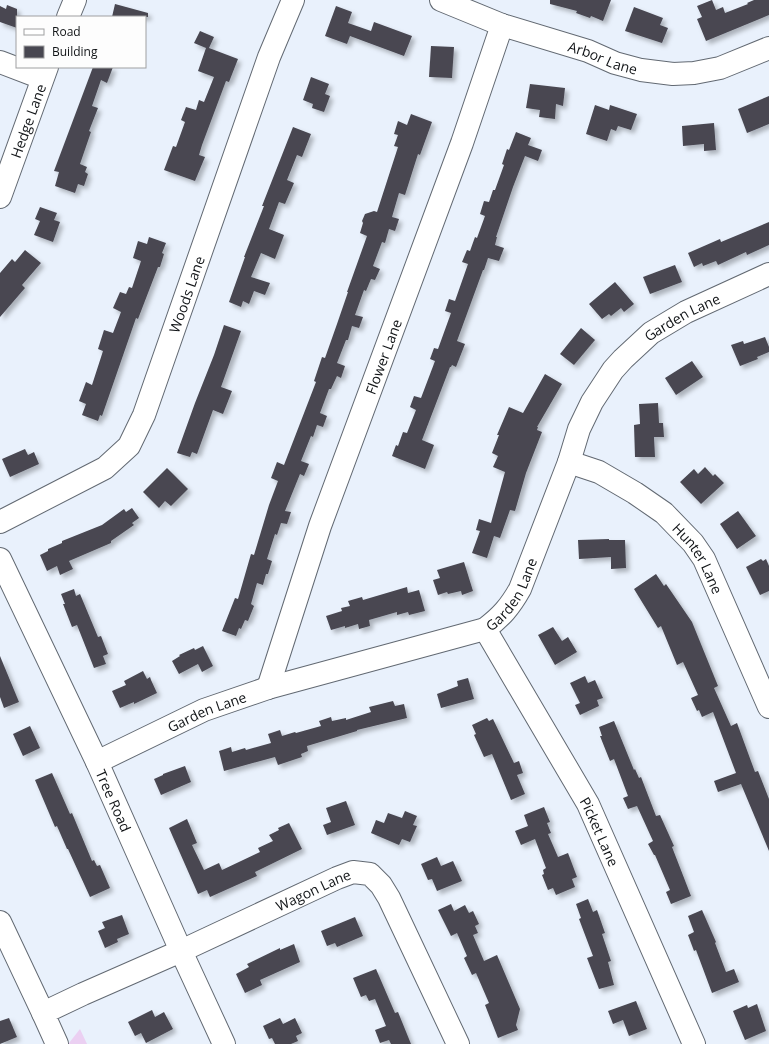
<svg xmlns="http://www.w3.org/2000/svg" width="769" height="1044" font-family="'Open Sans',sans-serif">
	<defs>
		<filter id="shadow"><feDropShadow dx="3.5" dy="3.5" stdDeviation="2" flood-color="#0004"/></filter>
	</defs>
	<rect width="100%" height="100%" fill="#e9f1fc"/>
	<!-- green -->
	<path fill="#ebd0f2" d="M80,1029L87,1044H69V1043Z"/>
	<!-- building -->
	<g fill="#484751" filter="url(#shadow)">
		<path d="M550,0H611L603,21L591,16L590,18L576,13L577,11L550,4Z"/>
		<path d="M712,0L716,10L723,7L725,13L748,4L747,3L754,0H769V15L706,41L697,19L702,17L697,6Z"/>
		<path d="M115,4L148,13V17H112Z"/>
		<path d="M7,5L17,9V28L0,22V6L6,9Z"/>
		<path d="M336,6L352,12L348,23L371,31L374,22L412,36L404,56L350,36L347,44L325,36Z"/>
		<path d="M634,7L663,18L660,25L668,28L662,43L625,31Z"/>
		<path d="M200,31L214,37L209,48L238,59L229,82L226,81L202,145L199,155L205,157L195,181L164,170L173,146L176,147L185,122L181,120L186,107L196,110L199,100L204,102L214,77L198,71L206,48L194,43Z"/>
		<path d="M431,46L454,47L452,78L429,77Z"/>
		<path d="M93,67H113L107,83L101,80L92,106L98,108L89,131L91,132L80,164L87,167L85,172L88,174L84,186L78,184L75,193L55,186L59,172L54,171Z"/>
		<path d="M311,77L329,84L325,94L330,96L324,112L312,108L313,104L303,100Z"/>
		<path d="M530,84L565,88L563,106L556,104L555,119L539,117L540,110L526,108Z"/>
		<path d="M769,96V124L747,133L738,109Z"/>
		<path d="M595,105L609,110L610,105L637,114L631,130L618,126L616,131L611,129L607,141L586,134Z"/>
		<path d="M411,114L432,122L420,155L418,154L405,195L399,193L392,217L399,219L395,231L389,229L385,243L382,242L373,266L380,269L375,280L371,279L366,291L364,290L355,315L363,317L359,328L352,326L348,340H346L337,363L345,366L341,378L337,376L331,389H329L320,413L327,416L323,427L317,425L313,437L311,436L301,461L309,464L304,476L300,474L285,511L291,512L287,524L281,523L277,535L275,534L267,559L272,561L268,574H266L263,585L257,583L251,604L254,606L248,621L245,620L241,629L239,628L236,636L222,631L235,598L238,599L251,554L254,555L269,505L278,481L271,478L277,462L284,465L316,382L314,381L322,357L325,358L337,324L348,292H347L367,236L360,233L363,223L362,221L365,214L374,211L377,212L398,147L394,146L398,135L394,134L398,121L407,125Z"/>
		<path d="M714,123L716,150L704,151V144L683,146L682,126Z"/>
		<path d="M293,127L311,134L302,157L297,155L287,180L294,183L285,204L279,202L269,229L284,235L275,259L261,253L251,277L270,283L265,295L254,291L249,304L243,301L241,307L229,302L245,257H244L264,206H262Z"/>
		<path d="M516,132L531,138L528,145L542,150L538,161L525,156L513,187L496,237H497L495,245L504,248L499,261L488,258L484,270H483L457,341L465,344L456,367L452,365L451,367H450L422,440L434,445L425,469L392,456L396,445L398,446L403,432L407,433L416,410L410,407L414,396L421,398L435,361L430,359L434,348L438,349L451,313L445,311L449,299L455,301L468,264L462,262L467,250L470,251L475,237L477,238L485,216L480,214L484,201L489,202L493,190H495L504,165L502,164L507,149L509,150Z"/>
		<path d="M40,207L57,213L54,220L60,222L53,242L34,235L40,221L35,219Z"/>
		<path d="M769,222V245L747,255L746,252L718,265L716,261L703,266L702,263L694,267L688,253L720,239L721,242Z"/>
		<path d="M149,237L166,243L162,253L164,254L160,267H158L138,319L136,318L102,416L100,415L98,421L82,415L86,404L79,401L86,382L92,385L103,351L98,349L104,330L113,333L121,312L113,308L120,292L126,294L129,287L132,288L141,261L133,258L138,241L147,244Z"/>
		<path d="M25,250L41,263L22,285L25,288L0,317V273L12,259L15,262Z"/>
		<path d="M675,265L682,282L650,294L643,277Z"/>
		<path d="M615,282L634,304L624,312L621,308L611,316L609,314L602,319L589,304Z"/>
		<path d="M224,325L241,331L221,387L232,391L223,414L213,410L197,454L192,452L190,457L177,453L195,403L214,355Z"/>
		<path d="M581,328L595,340L574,365L560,354Z"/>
		<path d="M765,337L769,347V352L757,357L758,359L740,366L731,345L743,341L744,344Z"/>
		<path d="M692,361L703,377L676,395L665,378Z"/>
		<path d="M545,374L562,384L537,427H538L537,430L542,432L526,473L515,511L510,510L500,538L494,536L487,558L472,553L480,531L476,530L479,519L491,523L505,472L493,467L498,456L492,453L499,435H497L509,407L523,413Z"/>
		<path d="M658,403L659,423H663L664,437H654L655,457H635L634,425L640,424L639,404Z"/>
		<path d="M25,449L28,455L34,452L39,464L10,477L2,459Z"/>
		<path d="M705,467L713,476L715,474L724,483L701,504L680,482L694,469L698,474Z"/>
		<path d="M167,468L188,489L171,506L165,501L159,508L143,492Z"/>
		<path d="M132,508L139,518L132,523L134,525L111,541V543L69,561L73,569L60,575L57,566L47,571L40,555L48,551V549L62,543V541L102,525L124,509L126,512Z"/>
		<path d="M738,511L756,536L737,549L720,524Z"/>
		<path d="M609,539V540H625L626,568L611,569V557L579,559L578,540Z"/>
		<path d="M761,559L763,561L766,559L769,566V591L760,595L746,567Z"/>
		<path d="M464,562L473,591L462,595L461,591L448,594L447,592L438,595L433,580L440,578L437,570Z"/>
		<path d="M656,574L664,586L666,584L692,622L718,686L714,688L731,726L737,723L755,772L758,771L769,799V851L741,784L718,792L714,781L736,773L713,712L702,717L699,710L697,711L691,698L698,695L683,662L677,665L661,626L658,628L634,589Z"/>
		<path d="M407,587L408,593L419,590L425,611L409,615L408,612L397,615V612L369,620L370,626L359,629L358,624L345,628V626L331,630L326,616L342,611L341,608L350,606L348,601L362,597L363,600Z"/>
		<path d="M74,589L76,596L80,594L98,637L101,636L108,654L103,656L106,664L94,668L77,625L72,627L63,604H65L61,594Z"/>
		<path d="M553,627L562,641L568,637L577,652L555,665L538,635Z"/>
		<path d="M203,646L213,666L202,672L198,664L179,674L172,661L180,656L179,655L194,648L195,650Z"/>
		<path d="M0,656L19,702L4,708L0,697Z"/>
		<path d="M143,671L147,679L150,677L151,680L157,693L134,704V702L120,708L112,691L126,685L124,681Z"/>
		<path d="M585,676L588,683L595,680L603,698L597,700L599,706L580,715L575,705L580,703L570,683Z"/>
		<path d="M468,678L474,699L441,708L437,694L458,686L457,681Z"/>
		<path d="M393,701L395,706L404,704L407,718L357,730V731L307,746L308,751L301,754L302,757L278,765L275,757L224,771L219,751L231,747L232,752L245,748L246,750L271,743L268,734L280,730L282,736L295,732L296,733L321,726L319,721L331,717L332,721L346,718V720L371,712L369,707Z"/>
		<path d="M487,718L489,721L493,719L514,763L519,761L523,773L517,775L525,794L511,800L492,754L484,757L474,735L476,734L472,725Z"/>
		<path d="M614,721L634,770L635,769L639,778L641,777L656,816L660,815L674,846L672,847L691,896L671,904L666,892L670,890L655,855H654L648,844L653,841L637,806L628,809L623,798L628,796L614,759L610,761L600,736H602L599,727Z"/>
		<path d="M30,726L40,748L23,756L13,734Z"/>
		<path d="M185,766L191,782L161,795L154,779L163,775V774Z"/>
		<path d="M52,773L70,814L72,813L92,861L94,860L97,866L100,865L110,888L90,897L68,849H67L57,826L55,827L35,780Z"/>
		<path d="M346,801L355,825L327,835L323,825L331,822L326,808Z"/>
		<path d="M544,807L550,822L547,823L551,833L548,834L558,857L568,853L577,877L572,879L575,887L556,895L553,888L548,890L542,875L544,874L543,870L546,868L535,839L521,845L515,831L528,826L524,815Z"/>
		<path d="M405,811L417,816L413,825L417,826L410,842L402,839L399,845L371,833L376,820L384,823L388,813L402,818Z"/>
		<path d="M187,819L197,843L192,845L204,870L219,863L222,870L260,852L258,848L273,841L269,835L279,830L278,828L289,823L302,849L255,872L257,876L210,897L207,890L198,894L169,828Z"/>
		<path d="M437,857L441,866L453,861L462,881L437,891L432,879L428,880L421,864Z"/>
		<path d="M588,899L593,912L597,910L605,933L602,934L611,961L608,962L614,985L599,989L587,958L593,956L579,919L581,918L576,904Z"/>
		<path d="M451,904L454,911L465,905L469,913L473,911L479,924L475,926L478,933L473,935L484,961L497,955L520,1009L516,1025L518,1030L498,1038L485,1005L489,1003L476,973L472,975L464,958L467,956L457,933L451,936L438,910Z"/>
		<path d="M702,910L716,942L715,943L726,972L734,969L739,982L712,993L696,950L694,951L688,935L694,932L688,916Z"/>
		<path d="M122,915L129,934L117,939L118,942L105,948L98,931L105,928L102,922Z"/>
		<path d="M355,917L363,936L337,947L335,943L327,946L321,931Z"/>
		<path d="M294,944L300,962L260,980L262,985L245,993L236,974L249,967L247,964L280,948V950Z"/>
		<path d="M376,969L395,1013L398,1012L411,1044H391L389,1040L380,1043L375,1030L386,1026L375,999L369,1001L366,995L361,997L353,978Z"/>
		<path d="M636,1001L647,1029L629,1036L623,1020L613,1024L608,1011Z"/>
		<path d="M757,1004L766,1031L745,1040L733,1011L747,1005L748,1008Z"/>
		<path d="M152,1010L155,1017L164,1012L173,1029L146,1043L141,1033L135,1036L128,1022Z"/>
		<path d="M9,1018L17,1037L0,1044V1021Z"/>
		<path d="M280,1018L283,1024L295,1018L302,1033L296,1036L298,1041L291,1044H275L272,1038L269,1039L263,1026Z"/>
	</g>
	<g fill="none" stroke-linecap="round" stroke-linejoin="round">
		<!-- minor casing -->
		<g stroke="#626972" stroke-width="24">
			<g id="minor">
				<path id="s1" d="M441,0L502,25L588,51L615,63L641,70L673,74L694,73L720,68L769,48"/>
				<path d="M68,17L75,0"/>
				<path d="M0,62L42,78"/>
				<path id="s2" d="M0,197L47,67"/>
				<path id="s3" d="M569,462L599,472L635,493L664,513L693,543L704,559L769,707"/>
				<path id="s4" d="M0,522L105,468L129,446L144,415L269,57L293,0"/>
				<path id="s5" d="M0,559L97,762L181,951L224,1044"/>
				<path id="s6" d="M485,629L588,804L694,1044"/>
				<path id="s7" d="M268,688L320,526L462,143L502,25"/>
				<path id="s8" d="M97,762L204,710L268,688L485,629C501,617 510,607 520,589L569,462L579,429L592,402L613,370L623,359L651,333L686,312L769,274"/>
				<path d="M0,922L43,1013"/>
				<path id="s9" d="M57,1044L43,1013L83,994L181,951L337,878L353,872L370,874L381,885L389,898L458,1044"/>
			</g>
		</g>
		<!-- minor -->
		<use href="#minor" stroke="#fff" stroke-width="22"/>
	</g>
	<g text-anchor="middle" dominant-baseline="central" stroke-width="4" stroke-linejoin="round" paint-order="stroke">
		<!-- street labels -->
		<g font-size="14" fill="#111417" stroke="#fdfdfd">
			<text stroke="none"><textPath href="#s1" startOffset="172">Arbor Lane</textPath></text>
			<text stroke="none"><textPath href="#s2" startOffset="81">Hedge Lane</textPath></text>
			<text stroke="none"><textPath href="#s4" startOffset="313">Woods Lane</textPath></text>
			<text stroke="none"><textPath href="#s8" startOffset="792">Garden Lane</textPath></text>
			<text stroke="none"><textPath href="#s7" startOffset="351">Flower Lane</textPath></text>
			<text stroke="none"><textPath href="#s3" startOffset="166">Hunter Lane</textPath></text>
			<text stroke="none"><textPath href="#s8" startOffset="456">Garden Lane</textPath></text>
			<text stroke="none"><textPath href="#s8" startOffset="121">Garden Lane</textPath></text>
			<text stroke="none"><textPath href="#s5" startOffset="267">Tree Road</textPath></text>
			<text stroke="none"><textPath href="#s6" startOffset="233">Picket Lane</textPath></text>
			<text stroke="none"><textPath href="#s9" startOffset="331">Wagon Lane</textPath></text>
		</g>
	</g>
	<!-- legend -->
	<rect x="16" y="16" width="130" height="52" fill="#fdfdfd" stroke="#9fa0a1"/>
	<rect x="24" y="29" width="20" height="6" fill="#ffffff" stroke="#9fa0a1"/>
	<text x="52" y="36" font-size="12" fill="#111417">Road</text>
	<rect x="24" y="46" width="20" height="12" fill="#484751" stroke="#9fa0a1"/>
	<text x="52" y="56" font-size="12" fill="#111417">Building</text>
</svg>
